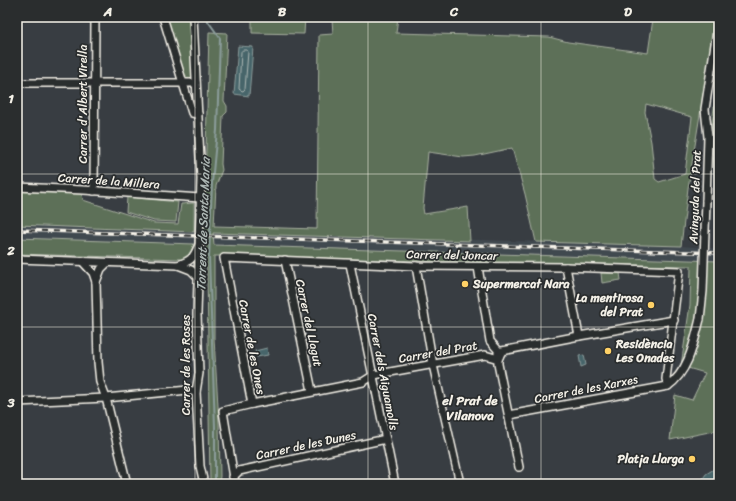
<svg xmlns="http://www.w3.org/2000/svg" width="736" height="501" font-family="Sriracha,sans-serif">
	<rect width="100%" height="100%" fill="#383d42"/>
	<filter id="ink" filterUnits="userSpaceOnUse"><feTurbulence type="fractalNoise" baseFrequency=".025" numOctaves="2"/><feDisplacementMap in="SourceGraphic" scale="8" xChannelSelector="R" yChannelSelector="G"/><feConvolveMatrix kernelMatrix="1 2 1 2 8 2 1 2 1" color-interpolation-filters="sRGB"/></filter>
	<g filter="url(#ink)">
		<!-- built -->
		<g fill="#414850">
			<path d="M17,225L194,232V244L17,238Z"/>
			<path d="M213,232L681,246L719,249V261L214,245Z"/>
		</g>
		<!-- green -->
		<g fill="#5d7059" stroke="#a8b0a0" fill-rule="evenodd">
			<path d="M169,17H190L193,76L189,80L184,79L166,23Z"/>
			<path d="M252,17H305L304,34L252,33Z"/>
			<path d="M329,17H398L396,33L549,37L568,42L648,53L653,19L650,17H716L688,188L681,246L536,242L525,194L512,148L475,156L463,157L428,152L423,208L424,214L468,207L470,241L213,233L214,245L719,261V430L670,440L675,395L692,400L705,373L681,366L690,305L691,266L445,262L257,256H214V338L219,423L220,476L219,484H210L207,271L204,229L209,32L227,33L224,101L227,106V112L223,116L221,164L222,170L216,186L214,226L317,229L319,35L333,34L332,19ZM646,104L692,117L685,174L659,182L655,179L651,142L645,112Z"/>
			<path d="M715,99L719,100V217L711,132Z"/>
			<path d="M17,191L82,194L83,200L154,223L178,224L181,204L194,203V232L17,225Z"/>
			<path d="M127,197L178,202L176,222L154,221L126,212Z"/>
			<path d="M17,238L194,244L190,254L181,259L17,254Z"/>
			<path d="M601,273H620L621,280L602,283Z"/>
		</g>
		<!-- water -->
		<g fill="#47656a" stroke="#8c9d9c">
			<path d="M238,46L253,47L249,96L234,94Z"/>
			<path d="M267,348L268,355L257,357L255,351Z"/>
			<path d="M584,355L586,365L581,367L579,356Z"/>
			<path d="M719,466V484H699L706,474Z"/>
		</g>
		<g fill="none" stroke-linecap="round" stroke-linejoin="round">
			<!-- shore -->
			<path stroke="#afb9b6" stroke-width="1" d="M243,50H247L248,52L245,89L243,91L240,90L239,89L241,52Z"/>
			<!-- stream -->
			<path stroke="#8c9d9c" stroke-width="2" d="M205,17L220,38L217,130L212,183L209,258L215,427V484"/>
			<!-- minor casing -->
			<g stroke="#f4f1e8" stroke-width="10">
				<g id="minor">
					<path d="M163,17L192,113L198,114"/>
					<path d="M193,17L201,179L197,314L199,373L196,392L200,466L204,484"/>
					<path d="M17,83H196"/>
					<path d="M17,187L84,190L200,198"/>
					<path d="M94,191L95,17"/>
					<path d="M706,201L708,137L705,109L719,18"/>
					<path d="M17,259L178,265C190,261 193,259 198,247"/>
					<path d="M285,260L312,391"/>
					<path d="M82,261L93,273L96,282"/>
					<path d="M107,263L101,269L96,282L98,362L100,382L106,398L127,484"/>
					<path d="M350,264L395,484"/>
					<path d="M178,265L191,270L199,278"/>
					<path d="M416,266L433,365L459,479"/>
					<path d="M478,267L490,341L498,350V364L519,467"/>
					<path d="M566,267L579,336"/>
					<path d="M499,357L502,351L579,336L674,320"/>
					<path d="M17,402L106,398L188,390L196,392"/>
					<path d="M252,404L224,258L416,266L566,267L679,271L666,379L668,386"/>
					<path d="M509,415L668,386C689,371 694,342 700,319"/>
					<path d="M233,477L239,471L386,439"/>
					<path d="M235,484L223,411L252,404L363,382L374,375L379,374L485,355L495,358L499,357"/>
				</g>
			</g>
			<!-- minor -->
			<use href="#minor" stroke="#2a2d2e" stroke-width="7"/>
			<!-- rail casing -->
			<g stroke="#f4f1e8" stroke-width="3.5">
				<path id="rail" d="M17,230L719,253"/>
			</g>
			<!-- rail -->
			<use href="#rail" stroke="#2a2d2e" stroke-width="2" stroke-dasharray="6" stroke-linecap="butt"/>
			<!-- minor-bridge casing -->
			<g stroke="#f4f1e8" stroke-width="10" stroke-linecap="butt">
				<path id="minor-bridge" d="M700,319L703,291L706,201"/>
			</g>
			<!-- minor-bridge -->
			<use href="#minor-bridge" stroke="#2a2d2e" stroke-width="7"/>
		</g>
	</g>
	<!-- grid -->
	<path fill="none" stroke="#f4f1e8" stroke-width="1" stroke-opacity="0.55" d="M195,17V484M368,17V484M541,17V484M17,174H719M17,327H719"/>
	<!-- markers -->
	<g fill="#ffd166" stroke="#2a2d2e" stroke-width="1.5">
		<circle cx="465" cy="284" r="4"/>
		<circle cx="651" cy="305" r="4"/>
		<circle cx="608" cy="351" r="4"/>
		<circle cx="692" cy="459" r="4"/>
	</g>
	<g text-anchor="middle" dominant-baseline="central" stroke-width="3.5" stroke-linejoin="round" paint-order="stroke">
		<!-- street labels -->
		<g font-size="12" fill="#f4f1e8" stroke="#2a2d2e">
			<text transform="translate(83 104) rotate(-90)">Carrer d'Albert Virella</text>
			<text transform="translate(109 181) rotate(4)">Carrer de la Millera</text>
			<text transform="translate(695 197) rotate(-88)">Avinguda del Prat</text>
			<text transform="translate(452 255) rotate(1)">Carrer del Joncar</text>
			<text transform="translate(309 323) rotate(78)">Carrer del Llagut</text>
			<text transform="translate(252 347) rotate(79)">Carrer de les Ones</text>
			<text transform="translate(438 352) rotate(-10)">Carrer del Prat</text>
			<text transform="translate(186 365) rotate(-90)">Carrer de les Roses</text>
			<text transform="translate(383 372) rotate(79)">Carrer dels Aiguamolls</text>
			<text transform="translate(586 389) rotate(-11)">Carrer de les Xarxes</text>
			<text transform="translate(306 445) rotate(-12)">Carrer de les Dunes</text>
		</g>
		<!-- poi labels -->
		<g font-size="12" font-weight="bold" fill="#f4f1e8" stroke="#2a2d2e" text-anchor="start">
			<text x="473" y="284">Supermercat Nara</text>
			<text x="643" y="298" text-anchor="end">La mentirosa<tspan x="643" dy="14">del Prat</tspan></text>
			<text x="616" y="344">Residència<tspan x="616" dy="14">Les Onades</tspan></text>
			<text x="684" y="459" text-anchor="end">Platja Llarga</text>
		</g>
		<!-- water labels -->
		<g font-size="13" font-style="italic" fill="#afb9b6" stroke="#2a2d2e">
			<text transform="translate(203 224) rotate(-88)">Torrent de Santa Maria</text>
		</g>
		<!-- neighbourhood labels -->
		<g font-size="13" font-weight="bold" fill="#f4f1e8" stroke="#2a2d2e">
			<text x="470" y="400">el Prat de<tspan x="470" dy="15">Vilanova</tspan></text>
		</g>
	</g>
	<!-- margin -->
	<rect width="736" height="501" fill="none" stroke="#2a2d2e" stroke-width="44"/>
	<rect x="22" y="22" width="692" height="457" fill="none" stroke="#f4f1e8" stroke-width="1.5"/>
	<g font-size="13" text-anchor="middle" font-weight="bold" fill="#f4f1e8">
		<text x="108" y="16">A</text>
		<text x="282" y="16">B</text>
		<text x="454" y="16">C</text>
		<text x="628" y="16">D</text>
		<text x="11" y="103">1</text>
		<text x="11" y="255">2</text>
		<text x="11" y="407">3</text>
	</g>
</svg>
